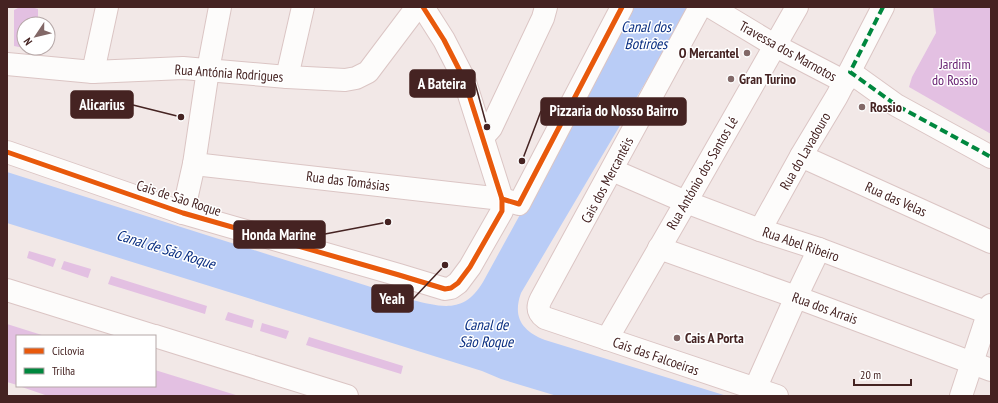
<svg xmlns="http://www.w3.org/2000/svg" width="998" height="403" font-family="'PT Sans Narrow',sans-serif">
	<rect width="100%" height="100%" fill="#f2e8e7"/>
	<!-- green -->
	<g fill="#e3c0e2">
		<path d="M20,7H31L38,9V24H24V48L14,46V10Z"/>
		<path d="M933,7H991V134L909,87L912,77L936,33Z"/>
		<path d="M29,251L56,259L53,267L27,258Z"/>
		<path d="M64,261L91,269L88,278L61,269Z"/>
		<path d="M111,276L207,306L205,314L108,284Z"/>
		<path d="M228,312L254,320L252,328L225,320Z"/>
		<path d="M262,323L289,331L286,339L260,331Z"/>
		<path d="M7,324L45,336H17V385L7,382Z"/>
		<path d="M309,337L403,366L401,374L306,345Z"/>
		<path d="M155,370L239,396H48L19,386H155Z"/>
	</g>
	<!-- water -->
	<path fill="#b9ccf6" d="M634,7H690L521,293C512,318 523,331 545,340L727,396H557L501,379L482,371L7,223V172L412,300C442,307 464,314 483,282Z"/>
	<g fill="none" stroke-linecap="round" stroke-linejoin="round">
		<!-- street casing -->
		<g stroke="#dbc5c4" stroke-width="24">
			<g id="street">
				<path d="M700,7L541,299C537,307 537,312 545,318L777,396"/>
				<path d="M711,7L774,45L845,82"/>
				<path d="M7,64L93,72L183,68L287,77L345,80L356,78L368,72L417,7"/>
				<path d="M93,72L107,7"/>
				<path d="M850,72L896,105L991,157"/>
				<path d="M287,77L303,7"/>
				<path d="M483,137L491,128L543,18L546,7"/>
				<path d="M7,152L183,213L399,275L445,289L451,288L458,283L470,267L502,211V199L464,79L444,40L423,7"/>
				<path d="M801,156L991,242"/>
				<path d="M194,164L502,199L519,204L622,7"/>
				<path d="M612,170L686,202L760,230L819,249L991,314"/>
				<path d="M183,213L194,164L208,70L220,7"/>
				<path d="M760,230L801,156L837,96L883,7"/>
				<path d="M659,248L796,297L991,370"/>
				<path d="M7,290L154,336"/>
				<path d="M155,336L347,396"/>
				<path d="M607,339L686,202L797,7"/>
				<path d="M755,389L796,297L819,249"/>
				<path d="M961,396L991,305"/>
			</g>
		</g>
		<!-- street -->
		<use href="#street" stroke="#fdfcfb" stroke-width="22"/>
		<!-- quiet -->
		<path stroke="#00873e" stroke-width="4" stroke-dasharray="8 4" stroke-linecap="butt" d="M883,7L850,72L896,105L991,157"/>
		<!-- cycleway casing -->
		<g stroke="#fff" stroke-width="8">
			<g id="cycleway">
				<path d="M7,152L183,213L399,275L445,289L451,288L458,283L470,267L502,211V199L464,79L444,40L423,7"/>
				<path d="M502,199L519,204L622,7"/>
			</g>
		</g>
		<!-- cycleway -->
		<use href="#cycleway" stroke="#e8590c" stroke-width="5"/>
	</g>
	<!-- markers -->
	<g fill="#826867" stroke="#fff" stroke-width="1.5">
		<circle cx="747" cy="53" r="4"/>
		<circle cx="731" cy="79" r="4"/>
		<circle cx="862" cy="107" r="4"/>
		<circle cx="677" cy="338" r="4"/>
	</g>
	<g text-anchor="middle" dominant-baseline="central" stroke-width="3" stroke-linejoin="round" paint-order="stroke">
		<!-- street labels -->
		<g font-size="14" fill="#452322" stroke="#fff">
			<text transform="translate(788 51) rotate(29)">Travessa dos Marnotos</text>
			<text transform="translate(229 73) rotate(4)">Rua Antónia Rodrigues</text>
			<text transform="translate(805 151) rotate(-60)">Rua do Lavadouro</text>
			<text transform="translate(702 173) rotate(-60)">Rua António dos Santos Lé</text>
			<text transform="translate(607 180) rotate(-62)">Cais dos Mercantéis</text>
			<text transform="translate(348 181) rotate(7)">Rua das Tomásias</text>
			<text transform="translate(179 198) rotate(18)">Cais de São Roque</text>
			<text transform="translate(896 199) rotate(24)">Rua das Velas</text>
			<text transform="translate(801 244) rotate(19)">Rua Abel Ribeiro</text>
			<text transform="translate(825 308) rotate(20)">Rua dos Arrais</text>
			<text transform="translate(656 356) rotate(19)">Cais das Falcoeiras</text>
		</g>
		<!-- poi labels -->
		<g font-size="14" font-weight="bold" fill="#452322" stroke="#fff" text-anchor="start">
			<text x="739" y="53" text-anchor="end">O Mercantel</text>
			<text x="739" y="79">Gran Turino</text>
			<text x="870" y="107">Rossio</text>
			<text x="685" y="338">Cais A Porta</text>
		</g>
		<!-- park labels -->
		<g font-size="14" fill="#651d6f" stroke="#fff">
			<text x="955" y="64">Jardim<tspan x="955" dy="16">do Rossio</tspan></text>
		</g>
		<!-- water labels -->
		<g font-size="15" font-style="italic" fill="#092e81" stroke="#fff">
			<text x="646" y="26">Canal dos<tspan x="646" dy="17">Botirões</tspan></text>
			<text transform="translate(166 249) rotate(17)">Canal de São Roque</text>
			<text x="486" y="324">Canal de<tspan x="486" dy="17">São Roque</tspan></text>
		</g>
	</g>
	<!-- callouts -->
	<path fill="none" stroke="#452322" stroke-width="1.5" d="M487 127L475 83M181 117L133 105M522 161L541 111M388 222L325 234M445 265L413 299"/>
	<g fill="#452322" stroke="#fff" stroke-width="1.5">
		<circle cx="487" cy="127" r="4"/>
		<circle cx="181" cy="117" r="4"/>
		<circle cx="522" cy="161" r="4"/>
		<circle cx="388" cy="222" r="4"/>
		<circle cx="445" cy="265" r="4"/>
	</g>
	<g fill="#452322" stroke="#452322" stroke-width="1.5">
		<rect x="410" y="70" width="65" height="27" rx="4"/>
		<rect x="71" y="91" width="62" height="27" rx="4"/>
		<rect x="541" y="98" width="145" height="27" rx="4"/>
		<rect x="234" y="221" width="91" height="27" rx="4"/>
		<rect x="372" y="285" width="41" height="27" rx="4"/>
	</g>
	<g font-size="15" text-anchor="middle" font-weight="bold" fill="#fff">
		<text x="442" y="89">A Bateira</text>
		<text x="102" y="110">Alicarius</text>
		<text x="614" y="116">Pizzaria do Nosso Bairro</text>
		<text x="279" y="240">Honda Marine</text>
		<text x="392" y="304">Yeah</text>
	</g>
	<!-- border -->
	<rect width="998" height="403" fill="none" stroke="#452322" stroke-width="16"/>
	<!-- legend -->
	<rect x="16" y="335" width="140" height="52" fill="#ffffff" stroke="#b5a7a7"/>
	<rect x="24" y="348" width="20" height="6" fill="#e8590c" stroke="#b5a7a7"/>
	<text x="52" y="355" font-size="12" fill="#452322">Ciclovia</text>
	<rect x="24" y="368" width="20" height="6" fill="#00873e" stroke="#b5a7a7"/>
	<text x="52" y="375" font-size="12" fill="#452322">Trilha</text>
	<!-- north arrow -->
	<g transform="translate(36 36) rotate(235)"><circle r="19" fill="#ffffff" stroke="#b5a7a7"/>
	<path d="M0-3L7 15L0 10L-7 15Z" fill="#826867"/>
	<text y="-6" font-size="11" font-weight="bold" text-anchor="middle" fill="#452322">N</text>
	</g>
	<!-- scale -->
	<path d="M854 379v6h57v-6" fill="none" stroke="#452322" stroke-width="2"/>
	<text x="860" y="379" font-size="12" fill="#452322" stroke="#ffffff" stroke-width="3" paint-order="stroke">20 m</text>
</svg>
